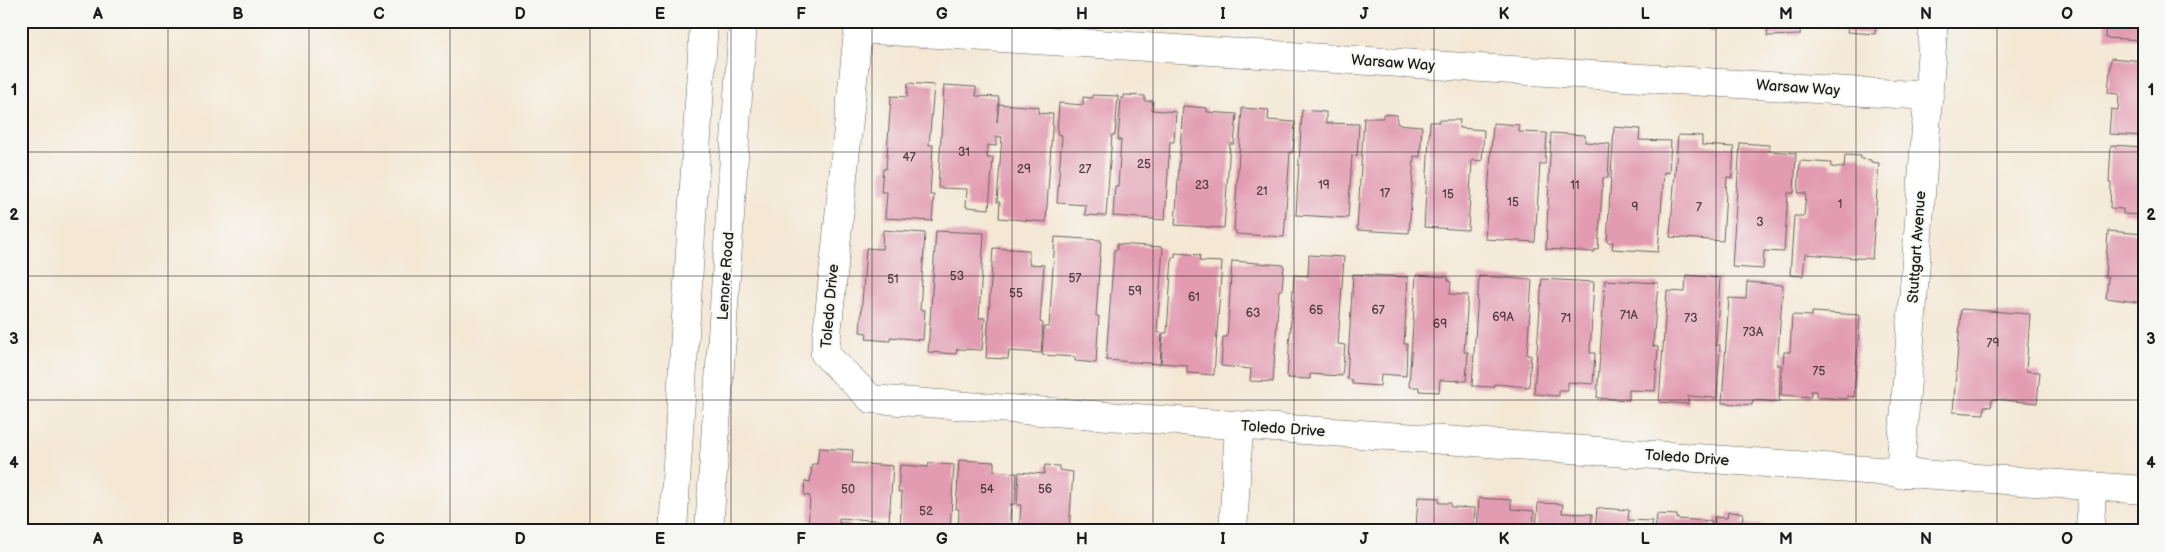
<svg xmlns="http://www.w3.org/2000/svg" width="2165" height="552" font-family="'Balsamiq Sans',sans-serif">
	<rect width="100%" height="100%" fill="#f6f6f2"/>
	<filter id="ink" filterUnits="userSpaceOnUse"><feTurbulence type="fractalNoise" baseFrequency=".02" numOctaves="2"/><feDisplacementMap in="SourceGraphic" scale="10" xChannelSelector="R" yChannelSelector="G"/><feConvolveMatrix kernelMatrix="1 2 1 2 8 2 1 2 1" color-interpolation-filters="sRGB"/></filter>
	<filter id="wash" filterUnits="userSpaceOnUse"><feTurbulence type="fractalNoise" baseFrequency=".0096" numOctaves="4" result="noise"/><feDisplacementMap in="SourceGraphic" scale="20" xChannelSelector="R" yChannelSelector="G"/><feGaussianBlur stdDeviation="1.12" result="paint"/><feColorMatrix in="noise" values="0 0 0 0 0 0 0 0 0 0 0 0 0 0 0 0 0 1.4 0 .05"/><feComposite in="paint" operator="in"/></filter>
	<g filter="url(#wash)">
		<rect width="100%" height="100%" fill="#f4e8d5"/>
		<g id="blocks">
			<!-- building -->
			<g fill="#e29bb1">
				<path d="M1560,21H1590V25L1560,23Z"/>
				<path d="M1623,21H1653V25L1643,24V27L1622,26Z"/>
				<path d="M1685,21H1743L1742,25L1718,24V28L1685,26Z"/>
				<path d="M1744,21H1801L1800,35L1767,36L1768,28L1744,26Z"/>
				<path d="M1811,21H1876L1875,34L1847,32L1848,28L1811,26Z"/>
				<path d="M2106,21H2144V40L2105,38Z"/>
				<path d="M2111,58L2144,61V136L2109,134L2111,109L2118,110L2119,94L2108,93Z"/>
				<path d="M908,83L934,85L929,145H933L930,195H934L932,221L885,218L887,192H881L883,169H886L891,96L907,97Z"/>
				<path d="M944,85L976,87V96L999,97L997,122L999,104L1039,107L1038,113L1053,114L1046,222L999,218L1000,202H997L1002,137H996V146L988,145L987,158H993L989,209L966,207L967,189L938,188Z"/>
				<path d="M1092,95L1118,96L1115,135H1112L1106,216L1085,215L1086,205L1057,203L1062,135L1057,134L1059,103L1083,105V97L1092,98Z"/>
				<path d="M1124,95L1145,96V101H1153L1152,110L1176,112L1174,142H1170L1165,220L1113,216L1115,186H1118L1121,140H1118L1121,98H1124Z"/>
				<path d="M1183,106L1207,108V112L1237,114L1234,144H1230L1224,228L1175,225Z"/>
				<path d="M1242,108L1269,110L1268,120L1295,122L1293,152H1290L1284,237L1236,234V231L1234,230Z"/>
				<path d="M1302,110L1326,112V123L1359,124L1357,156L1352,155L1348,218L1296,215Z"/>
				<path d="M1383,114L1397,115V124L1422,126L1420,157L1414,156L1409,233L1357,230L1364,118H1383Z"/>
				<path d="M1439,120H1460L1459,128L1484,130L1482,161L1472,160L1468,230L1424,227L1430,122H1439Z"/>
				<path d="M1493,123L1519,125V132L1547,133L1545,164H1540L1535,242L1485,239Z"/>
				<path d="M1614,127L1640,129L1639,140L1671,141L1669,173L1664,172L1658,252L1612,249L1613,242H1607Z"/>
				<path d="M1551,133L1585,135V142L1610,144L1608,178H1603L1598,249L1594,250V252L1546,249Z"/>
				<path d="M1678,135L1702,136V145L1734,147L1732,178L1727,177L1723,241L1670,237Z"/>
				<path d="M1740,143L1769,145V151L1796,153L1794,193H1788L1784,252L1764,251L1763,269L1732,267Z"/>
				<path d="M2111,145L2144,147V215L2123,214V209L2110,208L2111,183H2109Z"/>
				<path d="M1845,155L1861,156V159L1871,160V162L1879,163L1872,259L1805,254L1803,276L1790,275L1794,216H1804L1806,193H1798L1800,161L1831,163V167L1844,168Z"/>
				<path d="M883,230L925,233L920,310H925L923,340L890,337V341L866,339L867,333L860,332L866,248L882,249Z"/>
				<path d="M936,231L984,233L979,318H985L982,350L957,349L956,354L928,352Z"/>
				<path d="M2108,231L2144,234V303L2106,298L2108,277H2105Z"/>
				<path d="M1055,237L1101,240L1096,316H1099L1096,363L1075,361V357L1042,355L1044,327H1049Z"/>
				<path d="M1117,244L1163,247L1157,332L1162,333L1160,364L1106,360L1114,250H1117Z"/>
				<path d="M993,248L1029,250V264L1044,265L1040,322L1043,323L1041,353L1009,351L1008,359L986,358Z"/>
				<path d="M1175,253L1200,255L1199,261L1222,262L1214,375L1187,373V365L1161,363L1163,333H1167L1172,257H1175Z"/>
				<path d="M1309,255L1344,257L1338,344L1345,345L1342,376L1310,374V379L1287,378L1294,275L1308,276Z"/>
				<path d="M1232,261L1284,265L1282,290H1279L1273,382L1250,381L1251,369L1221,366L1223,337H1227Z"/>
				<path d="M1353,274L1408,277L1404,344H1407L1406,376L1381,374L1380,386L1352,384V380L1347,379Z"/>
				<path d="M1416,275L1448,277V281L1451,282L1450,294L1468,295L1464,352H1468L1466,381L1440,380L1439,392L1419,391V387H1409Z"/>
				<path d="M1686,275L1720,278L1716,345H1720L1717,398L1688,396V404L1659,402L1667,291L1685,292Z"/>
				<path d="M1479,276L1532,280L1527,355H1531L1529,387L1494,384L1493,387L1472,386Z"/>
				<path d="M1542,279L1594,282L1590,353H1595L1593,384L1568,382V390H1559V396L1534,394Z"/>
				<path d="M1605,280L1658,283L1653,346L1658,347L1655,391L1629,390V400L1597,398Z"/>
				<path d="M1747,282L1783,285L1777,365H1781L1779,402L1753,400L1752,405L1722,403L1729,298L1746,299Z"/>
				<path d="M1961,309L2030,314L2026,371L2040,372L2037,403L1992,399L1991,407L1984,406V414L1953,412Z"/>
				<path d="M1812,312L1860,315L1854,397L1847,396V399L1816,397V391H1811V397L1781,395L1784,352H1790L1792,315L1812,316Z"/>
				<path d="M819,448L853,450L852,463L893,466L889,521L839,518V523L851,524L850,531H808L810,496L804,495L805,481L810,482L812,464H817Z"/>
				<path d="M959,460L994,462V471L1017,473L1015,504H1011L1009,531H958L959,509H956Z"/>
				<path d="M929,463L954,465L950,531H900L902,492H898L900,465L928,467Z"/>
				<path d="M1045,465L1059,466V470L1073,472L1069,531H1019L1021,505H1017L1019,472L1044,474Z"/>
				<path d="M1418,497L1439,498V503H1451V507L1475,508L1473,531H1416Z"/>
				<path d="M1479,498L1511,500V509L1534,511L1533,531H1477Z"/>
				<path d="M1538,503L1563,504L1562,513L1592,514L1591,531H1536Z"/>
				<path d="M1597,508L1629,510L1628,520L1652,521V531H1595Z"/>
				<path d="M1728,512L1743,513L1742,524L1770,526V531H1714L1715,517L1727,518Z"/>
				<path d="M1657,514L1677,515V519L1712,521L1711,531H1655Z"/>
			</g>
		</g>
	</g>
	<g filter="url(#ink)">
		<use href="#blocks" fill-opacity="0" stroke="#68635d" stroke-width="1"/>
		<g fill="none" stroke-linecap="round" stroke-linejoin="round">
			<!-- minor casing -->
			<g stroke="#68635d" stroke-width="29">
				<g id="minor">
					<path d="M859,21L825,354L871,399L2144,490"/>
					<path d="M858,29L1929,96"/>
					<path d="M1900,474L1934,21"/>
					<path d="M1233,531L1239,426"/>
					<path d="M2090,531L2092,487"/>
				</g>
			</g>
			<!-- tertiary casing -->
			<g stroke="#68635d" stroke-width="29">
				<g id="tertiary">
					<path d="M673,531L704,21"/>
					<path d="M709,531L743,21"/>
				</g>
			</g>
			<!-- minor -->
			<use href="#minor" stroke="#fff" stroke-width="28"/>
			<!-- tertiary -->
			<use href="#tertiary" stroke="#fff" stroke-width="28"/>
		</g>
	</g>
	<!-- grid -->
	<path fill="none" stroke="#1c1c1c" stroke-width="1" stroke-opacity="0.55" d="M168,21V531M309,21V531M450,21V531M590,21V531M731,21V531M872,21V531M1012,21V531M1153,21V531M1294,21V531M1434,21V531M1575,21V531M1716,21V531M1856,21V531M1997,21V531M21,152H2144M21,276H2144M21,400H2144"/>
	<g text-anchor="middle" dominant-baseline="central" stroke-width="4" stroke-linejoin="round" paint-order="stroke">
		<!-- number labels -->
		<g font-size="12" fill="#4e3c41">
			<text x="964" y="152">31</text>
			<text x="909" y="157">47</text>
			<text x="1144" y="164">25</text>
			<text x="1024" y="169">29</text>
			<text x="1085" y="169">27</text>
			<text x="1202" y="185">23</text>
			<text x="1324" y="185">19</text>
			<text x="1575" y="185">11</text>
			<text x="1262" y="191">21</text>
			<text x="1385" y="193">17</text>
			<text x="1448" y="194">15</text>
			<text x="1513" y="202">15</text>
			<text x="1840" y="204">1</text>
			<text x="1635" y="207">9</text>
			<text x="1699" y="207">7</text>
			<text x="1760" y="222">3</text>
			<text x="957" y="276">53</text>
			<text x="1075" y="278">57</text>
			<text x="893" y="279">51</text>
			<text x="1135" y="291">59</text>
			<text x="1016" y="293">55</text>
			<text x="1194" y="297">61</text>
			<text x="1316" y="310">65</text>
			<text x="1378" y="310">67</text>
			<text x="1253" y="313">63</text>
			<text x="1629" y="315">71A</text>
			<text x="1503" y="317">69A</text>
			<text x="1566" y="318">71</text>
			<text x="1691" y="318">73</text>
			<text x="1440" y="324">69</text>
			<text x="1753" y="332">73A</text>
			<text x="1993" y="343">79</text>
			<text x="1819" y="371">75</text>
			<text x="848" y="489">50</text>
			<text x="987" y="489">54</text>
			<text x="1045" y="489">56</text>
			<text x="926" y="511">52</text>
		</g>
		<!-- street labels -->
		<g font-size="15" fill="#1c1c1c" stroke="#f6f6f2">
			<text transform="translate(1393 63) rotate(4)">Warsaw Way</text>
			<text transform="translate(1798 88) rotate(4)">Warsaw Way</text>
			<text transform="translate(1917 247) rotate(-86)">Stuttgart Avenue</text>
			<text transform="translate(726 276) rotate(-86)">Lenore Road</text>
			<text transform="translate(830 306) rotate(-85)">Toledo Drive</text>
			<text transform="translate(1283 429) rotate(4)">Toledo Drive</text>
			<text transform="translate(1687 458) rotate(4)">Toledo Drive</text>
		</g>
	</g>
	<!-- margin -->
	<rect width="2165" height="552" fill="none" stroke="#f6f6f2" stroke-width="55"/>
	<rect x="28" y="28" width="2110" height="496" fill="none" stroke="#1c1c1c" stroke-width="2"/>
	<g font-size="16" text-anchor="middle" font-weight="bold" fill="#1c1c1c">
		<text x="98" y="19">A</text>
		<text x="238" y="19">B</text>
		<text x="379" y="19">C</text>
		<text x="520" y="19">D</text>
		<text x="660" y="19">E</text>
		<text x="801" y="19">F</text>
		<text x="942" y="19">G</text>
		<text x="1082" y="19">H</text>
		<text x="1223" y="19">I</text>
		<text x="1364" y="19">J</text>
		<text x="1504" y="19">K</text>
		<text x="1645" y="19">L</text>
		<text x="1786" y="19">M</text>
		<text x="1926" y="19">N</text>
		<text x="2067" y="19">O</text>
		<text x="14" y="95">1</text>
		<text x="2151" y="95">1</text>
		<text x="14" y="220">2</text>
		<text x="2151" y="220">2</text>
		<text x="14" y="344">3</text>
		<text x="2151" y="344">3</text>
		<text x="14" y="468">4</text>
		<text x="2151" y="468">4</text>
		<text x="98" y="544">A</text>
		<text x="238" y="544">B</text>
		<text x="379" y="544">C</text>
		<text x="520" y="544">D</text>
		<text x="660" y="544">E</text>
		<text x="801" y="544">F</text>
		<text x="942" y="544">G</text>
		<text x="1082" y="544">H</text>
		<text x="1223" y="544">I</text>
		<text x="1364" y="544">J</text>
		<text x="1504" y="544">K</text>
		<text x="1645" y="544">L</text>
		<text x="1786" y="544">M</text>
		<text x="1926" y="544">N</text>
		<text x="2067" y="544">O</text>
	</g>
</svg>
